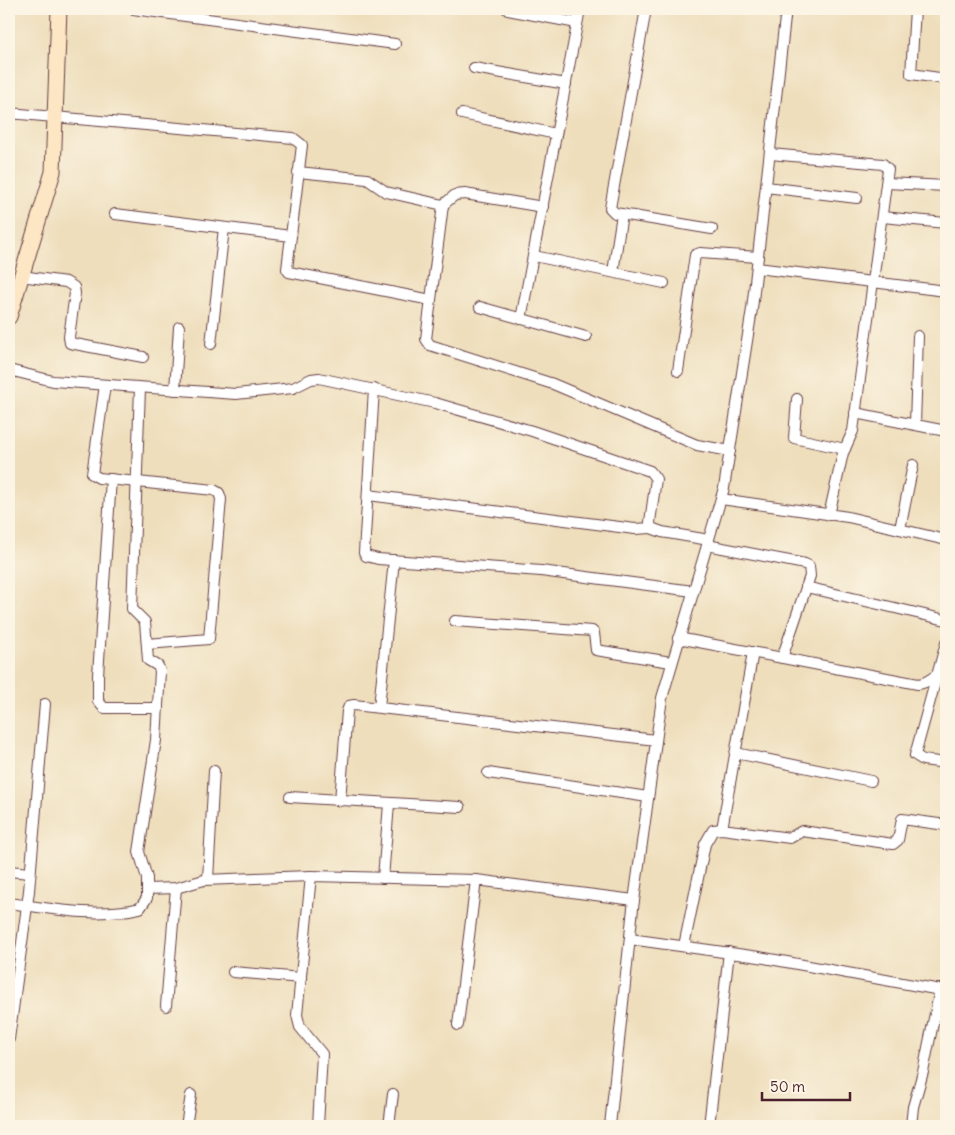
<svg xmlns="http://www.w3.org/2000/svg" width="955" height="1135" font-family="Delius,sans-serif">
	<rect width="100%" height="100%" fill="#fcf5e5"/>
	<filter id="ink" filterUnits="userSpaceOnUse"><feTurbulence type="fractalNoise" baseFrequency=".02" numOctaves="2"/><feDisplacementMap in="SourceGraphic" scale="10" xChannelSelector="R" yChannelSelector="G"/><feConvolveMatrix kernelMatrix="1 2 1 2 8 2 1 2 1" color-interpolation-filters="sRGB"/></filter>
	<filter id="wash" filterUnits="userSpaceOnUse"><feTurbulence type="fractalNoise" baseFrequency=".0096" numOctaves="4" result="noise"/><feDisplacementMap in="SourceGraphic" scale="20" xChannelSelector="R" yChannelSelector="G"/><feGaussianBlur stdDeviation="1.12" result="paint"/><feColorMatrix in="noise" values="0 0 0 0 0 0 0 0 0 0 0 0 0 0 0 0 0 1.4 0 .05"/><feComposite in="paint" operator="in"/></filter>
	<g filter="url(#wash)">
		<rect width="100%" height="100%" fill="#eedebc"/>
	</g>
	<g filter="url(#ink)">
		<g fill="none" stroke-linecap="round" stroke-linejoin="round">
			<!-- street casing -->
			<g stroke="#633c41" stroke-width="12">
				<g id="street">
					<path d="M133,9L395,44"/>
					<path d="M646,9L610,208L615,213L712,229"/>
					<path d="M915,9L911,74L946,79"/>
					<path d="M508,10L577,23"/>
					<path d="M474,68L566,84"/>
					<path d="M9,113L293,138L302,145L287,269L289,272L431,300"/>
					<path d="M462,114L556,134"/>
					<path d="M770,154L883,164L888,169L853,431L843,453L829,515"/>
					<path d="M298,172L367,179L386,192L443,205L426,339L430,345L553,384L697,445L730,451"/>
					<path d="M887,183L946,186"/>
					<path d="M766,187L857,198"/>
					<path d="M443,205L455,195L465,194L543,207"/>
					<path d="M115,214L291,236"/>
					<path d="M882,217L946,223"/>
					<path d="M534,256L664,283"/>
					<path d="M757,268L946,291"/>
					<path d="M613,272L622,214"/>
					<path d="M21,276L66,282L74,287L75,293L69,337L70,343L143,357"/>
					<path d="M480,307L586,337"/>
					<path d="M521,319L580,9"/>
					<path d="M211,344L224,228"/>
					<path d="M9,370L53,381L236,394L293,388L311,379L319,378L435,403L532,431L650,471L656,479L650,522L651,528L662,532L709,540"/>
					<path d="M678,371L695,255L700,253L758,257"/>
					<path d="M105,385L92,474L99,478L214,490L219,493L221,499L209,639L147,644"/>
					<path d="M374,389L364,553L366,556L378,559L541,571L693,591"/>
					<path d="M175,390L179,327"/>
					<path d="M797,399L794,438L845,449"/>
					<path d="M855,413L946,431"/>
					<path d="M915,424L918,336"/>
					<path d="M111,479L98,675V701L104,708H158"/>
					<path d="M368,495L635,529L651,528"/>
					<path d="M721,499L848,517L946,540"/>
					<path d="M900,529L913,465"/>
					<path d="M707,545L805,564L809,566L810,576L782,658"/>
					<path d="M806,587L946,620"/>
					<path d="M455,621L592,631L594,633L596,650L671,662"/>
					<path d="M678,638L918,684C930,683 935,673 946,671"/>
					<path d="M946,643L915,755L923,760L946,763"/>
					<path d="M379,707L394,560"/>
					<path d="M736,753L871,781"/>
					<path d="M488,773L648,797"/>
					<path d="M290,797L460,807"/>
					<path d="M340,801L347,711L349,706L354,705L656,740"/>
					<path d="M722,829L753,652"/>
					<path d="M9,871L30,873"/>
					<path d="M311,876L297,1015L300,1027L322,1054L318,1126"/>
					<path d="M383,878L389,804"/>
					<path d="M208,879L214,771"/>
					<path d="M147,889L176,888L204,880L311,876L476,880L634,900"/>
					<path d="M9,903C52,909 97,918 140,908L147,898V878L139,852L156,740L160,671L158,666L148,660L145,622L132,609L140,388"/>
					<path d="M630,939L759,957L946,991"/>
					<path d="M684,946L705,844L713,830L722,829L790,838L802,831L893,844L898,840L902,819L946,825"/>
					<path d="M233,972L301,978"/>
					<path d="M166,1006L176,888"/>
					<path d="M458,1025L476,880"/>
					<path d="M9,1039L29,891L45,704"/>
					<path d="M186,1126L191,1095"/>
					<path d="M389,1126L393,1094"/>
					<path d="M610,1126L633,908L662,698L724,488L752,309L786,9"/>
					<path d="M709,1126L729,952"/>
					<path d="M911,1126L913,1107L923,1072L940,989"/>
				</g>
			</g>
			<!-- secondary casing -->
			<g stroke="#633c41" stroke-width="17">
				<path id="secondary" d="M9,317L53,172L59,9"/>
			</g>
			<!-- street -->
			<use href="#street" stroke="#fff" stroke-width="10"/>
			<!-- secondary -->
			<use href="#secondary" stroke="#fce6c4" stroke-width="15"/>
		</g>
	</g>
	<!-- margin -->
	<rect width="955" height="1135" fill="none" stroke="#fcf5e5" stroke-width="30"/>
	<!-- scale -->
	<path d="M762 1092v8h88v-8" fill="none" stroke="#4a1f2b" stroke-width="2.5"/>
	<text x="770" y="1092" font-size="15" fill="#4a1f2b" stroke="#fcf5e5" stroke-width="4" paint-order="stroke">50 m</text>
</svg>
